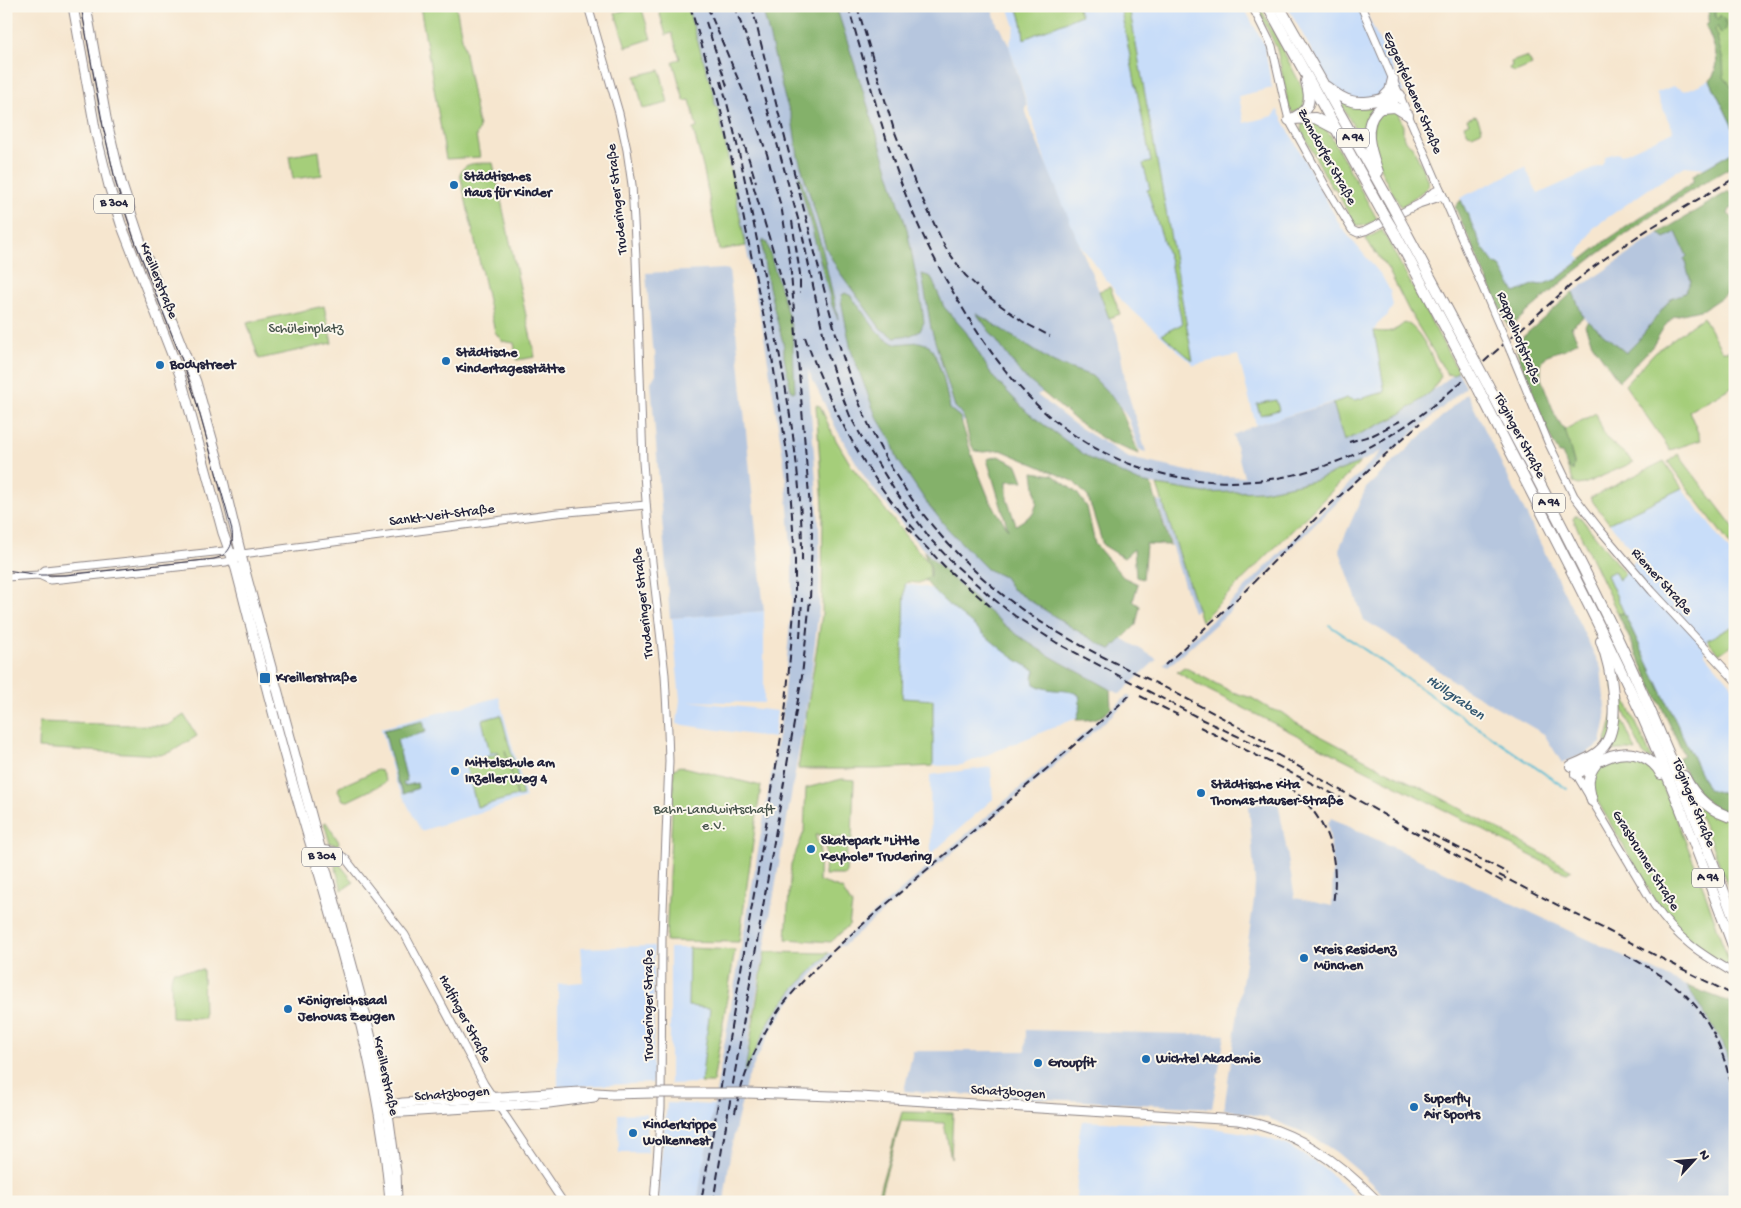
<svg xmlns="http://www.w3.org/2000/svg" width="1741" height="1208" font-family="'Gochi Hand',sans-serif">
	<rect width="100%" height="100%" fill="#fbf7ec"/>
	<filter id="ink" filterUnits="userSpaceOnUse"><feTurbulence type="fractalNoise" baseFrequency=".02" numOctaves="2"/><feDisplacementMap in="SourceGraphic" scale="10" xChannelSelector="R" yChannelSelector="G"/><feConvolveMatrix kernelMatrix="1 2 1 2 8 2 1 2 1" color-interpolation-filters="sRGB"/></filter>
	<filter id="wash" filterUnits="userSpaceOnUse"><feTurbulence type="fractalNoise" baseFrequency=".0096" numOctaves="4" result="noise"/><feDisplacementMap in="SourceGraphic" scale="20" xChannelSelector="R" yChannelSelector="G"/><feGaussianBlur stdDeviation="1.12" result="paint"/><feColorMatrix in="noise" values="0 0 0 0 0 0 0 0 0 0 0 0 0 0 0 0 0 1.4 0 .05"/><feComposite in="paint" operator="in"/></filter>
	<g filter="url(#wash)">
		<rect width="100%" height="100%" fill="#f6e6cf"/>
		<!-- built -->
		<g fill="#c8ddf9">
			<path d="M1008,6H1243L1264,44L1272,88L1239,96L1244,123L1273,116L1276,113L1277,109L1341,227L1382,276L1390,291L1393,306L1387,316L1378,323L1374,331L1385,392L1355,400L1347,398L1256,425L1238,355L1194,365L1123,302L1075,238L1056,195L1009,46L1015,27Z"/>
			<path d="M1287,6H1363L1404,92L1392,98L1339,100Z"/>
			<path d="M1710,80L1735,131V151L1705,168L1685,166L1647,190L1594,227L1577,256L1581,259L1557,279L1541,285L1535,284L1514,293L1500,266L1494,263L1482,247L1460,198L1525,167L1538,194L1602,165L1606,156L1616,153L1622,155L1673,131L1656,93L1673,86L1685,91Z"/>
			<path d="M1682,488L1735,558V624L1707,640L1705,654L1735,689V797L1708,789L1624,613L1607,575L1614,571L1620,579L1638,557L1609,523Z"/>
			<path d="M905,584L925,587L939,592L1038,667L1079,695L1082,700L1079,717L962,765L933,766V700L902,698Z"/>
			<path d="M764,611V703L689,701L777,711L774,738L677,724L680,700L672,618Z"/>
			<path d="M499,697L526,798L421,831L395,781L381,728Z"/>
			<path d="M991,767L993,799L931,854L930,775Z"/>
			<path d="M654,946L653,1083L558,1087V984L583,982L580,948Z"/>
			<path d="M670,948H689L688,1006L710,1008L701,1083L670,1084Z"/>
			<path d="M667,1103L714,1105L697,1202H659V1179Z"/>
			<path d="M647,1113L648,1153H619L618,1114Z"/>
			<path d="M1082,1121L1192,1126L1220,1129L1258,1135L1287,1145L1324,1168L1362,1202H1076L1079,1134Z"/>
		</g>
		<!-- industrial -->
		<g fill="#b6c6de">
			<path d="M687,6H991L998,27H1000L1009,46L1027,106L1025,108L1029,123L1117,334L1127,390L1146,452L1139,450L1129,420L1118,403L1092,376L1082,373L1037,395L1074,424L1129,458L1206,475L1244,477L1233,435L1256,425L1333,403L1345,440L1394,418L1414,405L1458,371L1466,387L1374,467L1297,542L1227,614L1168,667L1163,664L1218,615L1383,450L1361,462L1314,481L1263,491L1205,493L1140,482L1089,458L1028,413L1019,403L1014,405L988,378L959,429L996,521L1080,613L1157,659L1120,694L1043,652L1016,634L979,604L917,543L867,481L837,430L808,370L819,524L820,566L819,608L810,686L749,1039L746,1070L771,1018L793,990L819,963L829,953H835L811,977L789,1003L772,1029L756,1060L746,1083L739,1113L731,1148L724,1202H697L782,713L792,600V559L785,469L764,336L718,109L715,105L714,95Z"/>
			<path d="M1676,231L1688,256L1684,260L1692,281L1685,293L1671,298L1638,341L1626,353L1583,317L1573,292L1659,233L1665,237Z"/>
			<path d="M724,269L729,270L734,311L764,611L670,618L651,382L656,374L655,351L652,346L646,273Z"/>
			<path d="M1467,393L1601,668L1606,718L1601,743L1585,754L1562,763L1544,734L1460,686L1386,633L1364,620L1339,549L1366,488Z"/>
			<path d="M1157,501L1162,502L1198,610L1193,612Z"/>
			<path d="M1127,696L1132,697L1080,744L1073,743Z"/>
			<path d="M1063,751H1071L843,946H836Z"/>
			<path d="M1278,801L1295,898L1332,906L1333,865L1328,824L1331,818L1687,986L1723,1043L1735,1082V1202H1390L1363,1175L1336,1152L1308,1134L1268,1118L1224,1109L1254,900L1255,883L1249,806Z"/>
			<path d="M1026,1030L1225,1035L1212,1108L904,1091L913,1051H1025Z"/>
		</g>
		<!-- green -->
		<g fill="#a5ce7a" stroke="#64785a">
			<path d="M420,6H456L479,128L476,136L480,157L446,159Z"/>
			<path d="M638,6H641L651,39L626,47L615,13Z"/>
			<path d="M662,6H687L714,95L715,105L718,109L746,246L719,250L704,171L693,129L697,128L690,100L684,101L673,61L680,59L672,33L666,35L658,8Z"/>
			<path d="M1017,6H1077L1081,15L1024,39L1022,22Z"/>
			<path d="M1120,6H1129L1193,361L1162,334L1182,324L1170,261L1147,190L1150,189L1143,164L1151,162Z"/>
			<path d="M1256,6H1259L1266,18L1306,95L1303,107L1293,113L1289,108L1277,49Z"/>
			<path d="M1709,6H1735V131L1710,80C1724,64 1713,43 1706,26L1709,21Z"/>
			<path d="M1525,57L1529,59L1532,65L1515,72L1510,70L1509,68L1512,66L1511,62Z"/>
			<path d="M660,70L668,103L643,109L635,76Z"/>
			<path d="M1339,100L1382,101L1375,110L1369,155Z"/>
			<path d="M1382,111H1397L1403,126V135L1405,141L1413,147L1427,179L1428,185L1426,189L1401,207C1387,184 1357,134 1382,111Z"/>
			<path d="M1474,116L1477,117L1482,129L1481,131L1472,135L1468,134L1464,125L1469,123L1467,119Z"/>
			<path d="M1310,121L1323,125L1331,136L1377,219C1368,224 1361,230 1353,222L1335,188H1332L1301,130L1302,124Z"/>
			<path d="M319,151L322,175L293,179L289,156Z"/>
			<path d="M493,163L535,357L517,360L514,343L502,341L495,332L460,174C464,160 481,164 493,163Z"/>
			<path d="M1382,230L1458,371L1453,375L1447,374L1445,371L1409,311L1388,269L1365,239Z"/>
			<path d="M1110,287L1120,314L1109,318L1099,291Z"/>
			<path d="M324,306L332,343L259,359L247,323Z"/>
			<path d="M1703,317L1722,351H1734L1735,385L1689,411L1701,440L1670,450L1625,385L1655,352Z"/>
			<path d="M1405,322C1423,331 1432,359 1441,376L1432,391L1414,405L1394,418L1344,441L1333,403L1347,398L1355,400L1385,392L1374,331C1387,333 1396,332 1405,322Z"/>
			<path d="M1276,400L1279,410L1260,415L1257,404Z"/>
			<path d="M816,405L820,406L833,435L852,467L908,539L929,563L930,576L925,580L919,583L907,582L905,584L902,698L933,700V766L877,769H798L822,614L823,505Z"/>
			<path d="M1596,413L1605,437L1634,462L1584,484L1578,485L1574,483L1567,466L1573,470L1574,462L1564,430Z"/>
			<path d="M1678,454L1735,529V551L1668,462Z"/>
			<path d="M1664,461L1682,488L1609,523L1590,498Z"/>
			<path d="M1361,462L1201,621L1157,485L1205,493L1263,491L1314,481Z"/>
			<path d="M1575,516H1578L1581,518L1625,574L1619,580L1614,571L1607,575L1624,613L1618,614L1573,519Z"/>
			<path d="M1735,625V643L1719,654L1707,640Z"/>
			<path d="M1609,663L1653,761L1643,754L1614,690Z"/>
			<path d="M1184,667L1232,692L1252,698L1270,709L1281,712L1296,723L1383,769L1434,794L1572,870L1567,873L1556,869L1466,821L1208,690L1177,672Z"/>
			<path d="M1616,706L1636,751C1623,749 1614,749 1602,755Z"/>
			<path d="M184,715L197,736L171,752L160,755L38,748L39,722L163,726L169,725Z"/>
			<path d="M501,715L523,796L518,797L505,750L517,796L477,807L465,763L500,753L498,751L490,753L482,720Z"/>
			<path d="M1626,756L1646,763L1657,774L1671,805L1700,878L1731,968L1701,951L1677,931L1658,905L1591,790C1596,762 1600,764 1626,756Z"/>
			<path d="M680,766L761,786L739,942L666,941L674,769Z"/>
			<path d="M377,770L381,771L386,781L385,783L348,801L343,800L338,791L339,787Z"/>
			<path d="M842,779L854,780L852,839L815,835L818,845H820L819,881L842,889L852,905L849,925L831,942L786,939L791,864L804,832L806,788Z"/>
			<path d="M1694,800L1705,810L1735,822V865L1733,874L1734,888L1730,891Z"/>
			<path d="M326,822L339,842L338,845L330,843L324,823Z"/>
			<path d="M826,843L847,844L846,875H825Z"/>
			<path d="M337,861L354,882L342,890L334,862Z"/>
			<path d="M689,948L735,950L713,1083H701L710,1008L688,1006Z"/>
			<path d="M765,952L829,953L793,990L771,1018L745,1072Z"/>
			<path d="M203,970L204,1018L172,1017L171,978L173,971Z"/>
			<path d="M902,1112L953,1113L951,1159L944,1123L901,1121L878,1202H876Z"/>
		</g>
		<!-- forest -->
		<g fill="#84b16a" stroke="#536a52">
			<path d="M762,6H836L907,229L922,307L924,322L920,331L911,335L894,337L881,329L838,270L826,248L798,156L792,118L785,99Z"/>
			<path d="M1709,6H1715V16L1718,19L1720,15L1725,20L1726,29L1721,34L1717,26L1715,29L1723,61L1724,77L1735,90V131L1710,80C1724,64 1713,43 1706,26L1709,21Z"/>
			<path d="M1735,151V165C1686,192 1639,223 1594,257C1564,279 1537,304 1509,328L1455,207L1461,200L1482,247L1494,263L1500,266L1515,293L1535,284L1541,285L1557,279L1604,242L1693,182V175Z"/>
			<path d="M800,176L823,252L838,319L832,305L798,177Z"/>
			<path d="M1729,191L1735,200V208L1730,209L1728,214L1735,220V288L1704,309L1674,316L1664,327L1652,347L1619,381L1592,343L1585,326L1588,321L1626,353L1638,341L1671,298L1685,293L1691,281L1684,259L1687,256L1676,232L1665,238L1659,233Z"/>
			<path d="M763,240L767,243L792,329L795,391L793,392L791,391C789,379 786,369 784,357C784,352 784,347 783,342C778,325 759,254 763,240Z"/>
			<path d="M922,274L931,277L944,307L966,332L993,377L1028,413L1089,458L1140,482L1151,484L1170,545L1146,544L1143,579L1136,577L1134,549L1124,558L1103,545L1088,497L1073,481L1001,450L984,452L975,451C964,436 971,420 955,407L931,328Z"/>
			<path d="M1573,292L1583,317L1571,327L1578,341L1565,349L1547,355L1541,364V378L1555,415L1566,433L1574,463L1573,471L1567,466L1562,453H1559L1552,441L1534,401L1515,344Z"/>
			<path d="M845,293L851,296L876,330L885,339L896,344L919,342L929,345L935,355L943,377L950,409L960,417L973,459L990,501L1008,529L987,459L998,456L1017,465L1023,481H1007V499L1016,525L1033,514L1037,503L1033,472L1053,475L1077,493L1087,507L1095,544L1123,577L1138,584L1133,601L1140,606L1136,625L1111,650L1076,630L1012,589L1004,577L987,569L948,529L927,503L898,460L891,440L876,416L851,350L841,300L842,295Z"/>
			<path d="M976,313L1054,363L1092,376L1118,403L1139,454L1110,443L1078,422L1022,375Z"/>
			<path d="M924,551C953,579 982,608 1015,633C1044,655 1078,671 1110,689L1111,708C1101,720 1090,720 1076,720C1080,712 1081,704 1079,695C1067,687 1051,694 1034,684L1033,679L1035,670C1012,660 992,641 973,625C956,611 938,598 925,580L930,576L931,569Z"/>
			<path d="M1624,613L1708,789L1735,797V815L1712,807L1691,784L1678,758L1684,755L1618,614Z"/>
			<path d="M423,721L426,732L397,740L407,781L403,783L404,786L417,783L418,788L404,794L397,781L384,730Z"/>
			<path d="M1687,986L1735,1004V1082L1723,1043Z"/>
		</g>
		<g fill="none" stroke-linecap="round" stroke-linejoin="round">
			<!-- stream -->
			<path stroke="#56bcd4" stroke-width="2" d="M1329,625L1567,789"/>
		</g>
	</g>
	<g filter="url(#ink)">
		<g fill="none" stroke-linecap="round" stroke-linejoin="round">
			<!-- minor casing -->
			<g stroke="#8c8485" stroke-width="9">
				<g id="minor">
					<path d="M588,6L619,113L627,150L632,185L636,258L643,462L648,527L665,675L668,731L669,761L662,935L661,1108L654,1202"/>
					<path d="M1252,6L1272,46L1286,108L1289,120L1325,185L1352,230L1358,233L1365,231L1419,204L1432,193L1440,189"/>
					<path d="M1361,6L1502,332"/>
					<path d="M1422,203L1443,196"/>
					<path d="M1510,350L1548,442L1574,496L1601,531L1652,591L1735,680"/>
					<path d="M39,575L45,570L224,551L242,554L557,513L646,505"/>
					<path d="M6,577L39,575L50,580L61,579L226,562L235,559"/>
					<path d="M1575,772L1654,905C1677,939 1701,954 1735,974"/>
					<path d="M320,849L334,851L345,858L405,935L484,1084L563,1202"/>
				</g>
			</g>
			<!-- major casing -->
			<g stroke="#8c8485" stroke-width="11">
				<g id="major">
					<path d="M73,6L96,134L109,186L121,224L180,375L223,533L236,569C256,645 274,722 297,798C335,930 380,1064 390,1202"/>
					<path d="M86,6L106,118L121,182L141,243L196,382L218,460L245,571L366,1017L387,1106L396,1172L397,1202"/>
					<path d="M746,1093L860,1097L1238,1120C1295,1130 1338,1161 1378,1202"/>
					<path d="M381,1107L403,1103L580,1092L612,1094L653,1093"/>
					<path d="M383,1109L394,1112H403L549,1103L594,1097"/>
				</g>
			</g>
			<!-- highway casing -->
			<g stroke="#8c8485" stroke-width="12">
				<g id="highway">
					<path d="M1268,6L1381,210"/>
					<path d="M1279,6L1391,204"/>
					<path d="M1327,87C1346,103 1357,105 1382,99C1387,97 1392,96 1397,95"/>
					<path d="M1382,99L1390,91L1393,79"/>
					<path d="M1382,108L1395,107L1408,115"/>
					<path d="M1293,119L1315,118L1336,129"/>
					<path d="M1289,120C1310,111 1312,102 1306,81"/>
					<path d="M1378,172C1372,154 1361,127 1377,111C1384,105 1393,101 1400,95"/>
					<path d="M1404,228L1468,348"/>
					<path d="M1395,233L1460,355"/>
					<path d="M1488,385C1537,478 1586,570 1630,665C1668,749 1703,835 1735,921"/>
					<path d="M1480,392C1534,498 1590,603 1640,711C1675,790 1705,870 1735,951"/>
					<path d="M1571,766C1582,761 1596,756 1604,746C1622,723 1611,667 1601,641"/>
					<path d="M1576,774C1597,762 1617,747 1641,756C1650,760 1657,765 1661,774"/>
					<path d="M1684,776C1695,797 1711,813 1735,818"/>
					<path d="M1592,801C1588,787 1586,776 1596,764"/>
				</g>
			</g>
			<!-- minor -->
			<use href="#minor" stroke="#fff" stroke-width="7"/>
			<!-- major -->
			<use href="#major" stroke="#fff" stroke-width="9"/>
			<!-- highway -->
			<use href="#highway" stroke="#fff" stroke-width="10"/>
			<!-- tram -->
			<path stroke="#22223b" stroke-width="1" d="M6,570L40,575H66L214,559C231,555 235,541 231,526L196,401L182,360L133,236L116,184L103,126L81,6"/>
			<!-- rail -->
			<g stroke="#22223b" stroke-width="2" stroke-dasharray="8 4" stroke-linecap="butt">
				<path d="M690,6L716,92L726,131L772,358L788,459L795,558V600L785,714L701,1202"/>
				<path d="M707,6L752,112L767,154L782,211L790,261L812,533L810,600L802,676L713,1202"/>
				<path d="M734,6L751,49L791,194L802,233L827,352L837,383L850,416L865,443L895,491L932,541L954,564L990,596L1015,616L1057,643L1203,720L1278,755L1503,882"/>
				<path d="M752,6C769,78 788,150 807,221C822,280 835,340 857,397C889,481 947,555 1020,608C1059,636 1103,657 1146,678C1188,699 1229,721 1269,744"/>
				<path d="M848,6C866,67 881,129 903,188C918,228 937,266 959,302C1013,395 1080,464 1191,479C1266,490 1339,469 1402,428C1428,411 1452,390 1476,369C1507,341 1539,313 1571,285C1621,243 1678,211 1735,178"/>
				<path d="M857,6L894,130L915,183L945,247L965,275L986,295L1025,323L1050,336"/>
				<path d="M706,22L727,86"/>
				<path d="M721,81C740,148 752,217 766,285C784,377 803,468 802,563"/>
				<path d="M741,134L756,182"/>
				<path d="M750,175L790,306"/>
				<path d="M792,221L800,274V293"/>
				<path d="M805,337C830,407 865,474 915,530"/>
				<path d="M1349,442L1373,435L1400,421"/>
				<path d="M907,527L948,570L990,606"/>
				<path d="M800,638L802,598"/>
				<path d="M1165,665L1243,593L1321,513L1420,423"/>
				<path d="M1140,696L1178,715"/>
				<path d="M1200,727L1341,798"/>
				<path d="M1279,780C1324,809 1341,851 1333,904"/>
				<path d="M1421,829L1508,873"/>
				<path d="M1499,875L1735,996"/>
				<path d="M1624,954C1666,976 1700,998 1718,1044C1726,1061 1730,1081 1735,1099"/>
				<path d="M735,1113C742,1076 759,1037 782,1006C818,959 872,917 917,878C989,818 1061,758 1130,695"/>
			</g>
			<!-- minor-bridge casing -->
			<g stroke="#8c8485" stroke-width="9" stroke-linecap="butt">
				<path id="minor-bridge" d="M1502,332L1510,350"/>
			</g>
			<!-- major-bridge casing -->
			<g stroke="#8c8485" stroke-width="11" stroke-linecap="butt">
				<path id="major-bridge" d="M653,1093H746"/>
			</g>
			<!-- highway-bridge casing -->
			<g stroke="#8c8485" stroke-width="12" stroke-linecap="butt">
				<g id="highway-bridge">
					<path d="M1391,204L1404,228"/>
					<path d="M1381,210L1395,233"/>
					<path d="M1468,348L1488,385"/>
					<path d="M1460,355L1480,392"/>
				</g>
			</g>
			<!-- minor-bridge -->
			<use href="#minor-bridge" stroke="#fff" stroke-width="7"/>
			<!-- major-bridge -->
			<use href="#major-bridge" stroke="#fff" stroke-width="9"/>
			<!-- highway-bridge -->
			<use href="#highway-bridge" stroke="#fff" stroke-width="10"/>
		</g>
	</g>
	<!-- markers -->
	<g fill="#1f6fb2" stroke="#fbf7ec" stroke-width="2">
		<circle cx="454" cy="185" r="5"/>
		<circle cx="446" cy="361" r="5"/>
		<circle cx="160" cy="365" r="5"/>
		<rect x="259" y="672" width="12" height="12" rx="2.5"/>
		<circle cx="455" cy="771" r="5"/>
		<circle cx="1201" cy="793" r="5"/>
		<circle cx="811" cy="849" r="5"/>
		<circle cx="1304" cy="958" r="5"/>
		<circle cx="288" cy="1009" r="5"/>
		<circle cx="1146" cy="1059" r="5"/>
		<circle cx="1038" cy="1063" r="5"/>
		<circle cx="1414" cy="1107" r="5"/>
		<circle cx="633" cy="1133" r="5"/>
	</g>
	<g text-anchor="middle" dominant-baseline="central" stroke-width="4" stroke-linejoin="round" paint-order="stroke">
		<!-- shield labels -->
		<g fill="#fbf7ec" stroke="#636270" stroke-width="1">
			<rect x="1337" y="128.5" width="32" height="19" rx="4"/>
			<rect x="94" y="194.5" width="40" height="19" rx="4"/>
			<rect x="1533" y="493.5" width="32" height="19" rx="4"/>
			<rect x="302" y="847.5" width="40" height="19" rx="4"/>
			<rect x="1692" y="868.5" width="32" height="19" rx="4"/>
		</g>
		<g font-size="12" font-weight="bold" fill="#22223b">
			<text x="1353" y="138">A 94</text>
			<text x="114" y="204">B 304</text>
			<text x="1549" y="503">A 94</text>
			<text x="322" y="857">B 304</text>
			<text x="1708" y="878">A 94</text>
		</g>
		<!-- street labels -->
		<g font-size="14" fill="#22223b" stroke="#fbf7ec">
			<text transform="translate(1412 93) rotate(67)">Eggenfeldener Straße</text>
			<text transform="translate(1326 157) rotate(61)">Zamdorfer Straße</text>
			<text transform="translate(618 199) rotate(-96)">Truderinger Straße</text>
			<text transform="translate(158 281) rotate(68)">Kreillerstraße</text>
			<text transform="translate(1518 338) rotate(68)">Rappelhofstraße</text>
			<text transform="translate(1519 436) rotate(62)">Töginger Straße</text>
			<text transform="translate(442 516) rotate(-7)">Sankt-Veit-Straße</text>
			<text transform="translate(1661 582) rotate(48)">Riemer Straße</text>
			<text transform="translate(644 603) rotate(-96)">Truderinger Straße</text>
			<text transform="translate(1693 803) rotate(68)">Töginger Straße</text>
			<text transform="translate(1645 861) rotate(58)">Grasbrunner Straße</text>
			<text transform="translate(649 1005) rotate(-90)">Truderinger Straße</text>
			<text transform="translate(464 1019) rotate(62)">Halfinger Straße</text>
			<text transform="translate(385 1076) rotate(78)">Kreillerstraße</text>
			<text transform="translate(1008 1093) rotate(4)">Schatzbogen</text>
			<text transform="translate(452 1095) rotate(-4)">Schatzbogen</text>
		</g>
		<!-- poi labels -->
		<g font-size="14" font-weight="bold" fill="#22223b" stroke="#fbf7ec" text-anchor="start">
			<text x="464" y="177">Städtisches<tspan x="464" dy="16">Haus für Kinder</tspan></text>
			<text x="456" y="353">Städtische<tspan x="456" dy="16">Kindertagesstätte</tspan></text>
			<text x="170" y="365">Bodystreet</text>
			<text x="276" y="678">Kreillerstraße</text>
			<text x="465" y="763">Mittelschule am<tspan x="465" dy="16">Inzeller Weg 4</tspan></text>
			<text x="1211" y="785">Städtische Kita<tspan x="1211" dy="16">Thomas-Hauser-Straße</tspan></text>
			<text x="821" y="841">Skatepark "Little<tspan x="821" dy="16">Keyhole" Trudering</tspan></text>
			<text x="1314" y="950">Kreis Residenz<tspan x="1314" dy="16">München</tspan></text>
			<text x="298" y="1001">Königreichssaal<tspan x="298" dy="16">Jehovas Zeugen</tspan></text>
			<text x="1156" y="1059">Wichtel Akademie</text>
			<text x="1048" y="1063">Groupfit</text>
			<text x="1424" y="1099">Superfly<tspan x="1424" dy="16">Air Sports</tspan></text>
			<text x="643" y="1125">Kinderkrippe<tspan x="643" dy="16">Wolkennest</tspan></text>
		</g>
		<!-- park labels -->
		<g font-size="14" fill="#49564e" stroke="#fbf7ec">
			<text x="306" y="329">Schüleinplatz</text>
			<text x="714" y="810">Bahn-Landwirtschaft<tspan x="714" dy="16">e.V.</tspan></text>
		</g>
		<!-- water labels -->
		<g font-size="15" font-style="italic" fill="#345871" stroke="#fbf7ec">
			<text transform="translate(1455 698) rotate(35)">Hüllgraben</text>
		</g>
	</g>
	<!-- margin -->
	<rect width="1741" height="1208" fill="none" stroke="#fbf7ec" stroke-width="25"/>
	<!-- north arrow -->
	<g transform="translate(1694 1160) rotate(64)" stroke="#fbf7ec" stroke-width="4" paint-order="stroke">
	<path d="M0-4L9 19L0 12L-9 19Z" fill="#22223b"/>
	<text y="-8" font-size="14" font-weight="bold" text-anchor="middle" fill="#22223b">N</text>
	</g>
</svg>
